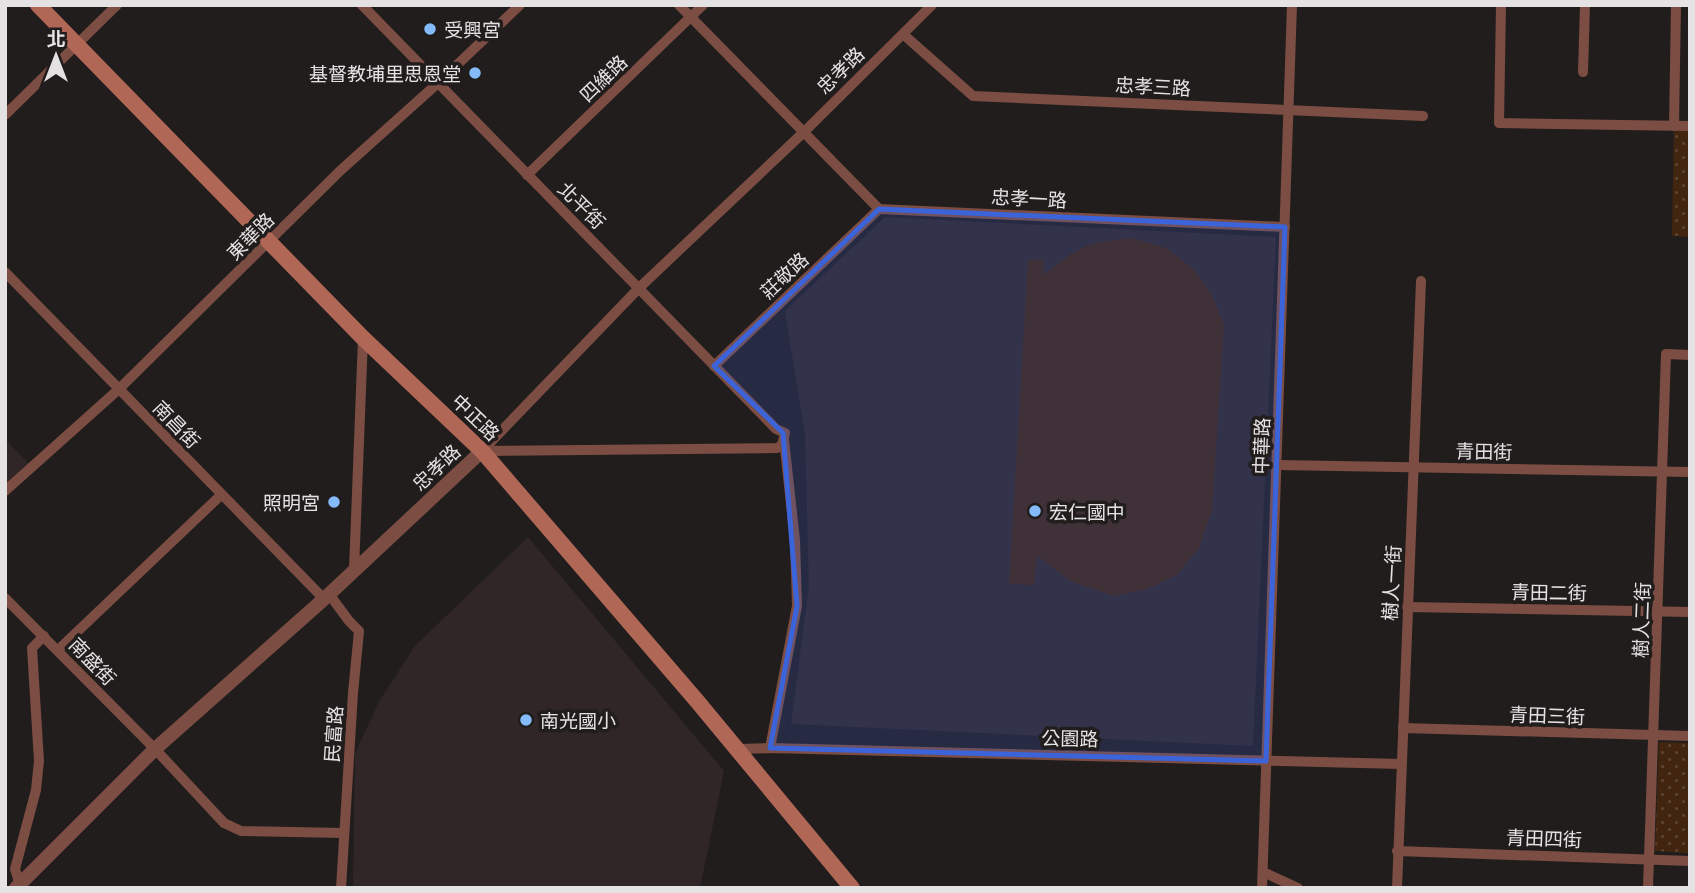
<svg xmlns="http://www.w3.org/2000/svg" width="1695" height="893" font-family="'PT Serif','Noto Sans TC',serif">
	<defs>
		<pattern id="park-dots" width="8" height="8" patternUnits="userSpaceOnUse" patternTransform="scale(1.75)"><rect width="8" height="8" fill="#41250f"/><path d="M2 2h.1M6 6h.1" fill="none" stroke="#5c4432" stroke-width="1.8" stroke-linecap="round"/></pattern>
	</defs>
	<rect width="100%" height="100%" fill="#211d1d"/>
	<!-- built -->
	<g fill="#302627">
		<path d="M885,217L1276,237L1253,746L791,724L809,586L805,436L785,311Z"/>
		<path d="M5,439L28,463L5,485Z"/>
		<path d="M528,537L724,771L700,888H353L355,753L380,700L415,646Z"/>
	</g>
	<!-- park -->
	<g fill="url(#park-dots)">
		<path d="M1674,126H1690V237L1672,236Z"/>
		<path d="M1659,742L1690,743V853L1655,851Z"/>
	</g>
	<!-- pitch -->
	<path fill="#41250f" d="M1131,238L1166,248L1193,269L1212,295L1224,325L1212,510L1199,548L1178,574L1148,589L1114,596L1072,582L1037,556L1034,585L1009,584L1028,260L1043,259L1044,275C1079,246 1085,243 1131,238Z"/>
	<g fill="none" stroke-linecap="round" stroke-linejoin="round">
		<!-- minor -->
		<g stroke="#7c4d42" stroke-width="10">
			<path d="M362,5L776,429L785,433L782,445L777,448L482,451"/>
			<path d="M679,5L879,209L1285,227"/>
			<path d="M1501,5L1499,123L1690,126"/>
			<path d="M904,35L973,96L1423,116"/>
			<path d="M1583,72L1585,5"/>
			<path d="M5,115L117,5"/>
			<path d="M1674,126L1676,5"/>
			<path d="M527,175L703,5"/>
			<path d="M5,272L324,599"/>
			<path d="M714,366L879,209"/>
			<path d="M482,451L639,288L805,131L932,5"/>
			<path d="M1278,465L1690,472"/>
			<path d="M5,491L119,389L341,170L438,83L520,5"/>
			<path d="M354,570L363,338"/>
			<path d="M329,594L349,621L359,631L353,693L341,888"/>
			<path d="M5,598L155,749L224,823L241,831L343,833"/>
			<path d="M1407,607L1690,612"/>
			<path d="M58,650L221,495"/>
			<path d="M1403,728L1690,736"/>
			<path d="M770,748L797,606L795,540L784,440"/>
			<path d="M738,749L770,748L1401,764"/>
			<path d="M1397,851L1690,861"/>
			<path d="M1263,872L1298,888"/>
			<path d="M20,885L15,869L36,790L39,761L32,648L44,636"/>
			<path d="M1262,888L1292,5"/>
			<path d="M1397,888L1421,281"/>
			<path d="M1648,888L1666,354L1690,355"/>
		</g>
		<!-- tertiary -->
		<path stroke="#7c4d42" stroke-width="14" d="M16,888L155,749L324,599L482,451"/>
		<!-- secondary -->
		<path stroke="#b16756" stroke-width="16" d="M38,5L363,338L482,451L697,701L852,888"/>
	</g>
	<!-- marked area -->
	<path fill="#3b64da" fill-opacity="0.2" stroke="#3b64da" stroke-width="5" stroke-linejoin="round" d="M879,209L1285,227L1266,761L770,748L797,606L783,433L714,366Z"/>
	<!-- markers -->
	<g fill="#84bcfb" stroke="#211d1d" stroke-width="2.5">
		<circle cx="430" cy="29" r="7"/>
		<circle cx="475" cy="73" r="7"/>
		<circle cx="334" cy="502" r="7"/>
		<circle cx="1035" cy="511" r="7"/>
		<circle cx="526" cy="720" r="7"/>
	</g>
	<g text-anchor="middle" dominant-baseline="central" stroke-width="7" stroke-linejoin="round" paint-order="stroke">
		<!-- poi labels -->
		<g font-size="19" fill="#e5e2e3" stroke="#211d1d" text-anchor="start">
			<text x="444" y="29">受興宮</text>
			<text x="461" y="73" text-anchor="end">基督教埔里思恩堂</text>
			<text x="320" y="502" text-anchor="end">照明宮</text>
			<text x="1049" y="511">宏仁國中</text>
			<text x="540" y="720">南光國小</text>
		</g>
		<!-- street labels -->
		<g font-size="19" fill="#e5e2e3" stroke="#211d1d">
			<text transform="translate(840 70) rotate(-44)">忠孝路</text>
			<text transform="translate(603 78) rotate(-44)">四維路</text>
			<text transform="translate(1153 86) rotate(3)">忠孝三路</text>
			<text transform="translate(1029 198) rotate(3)">忠孝一路</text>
			<text transform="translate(582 205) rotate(45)">北平街</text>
			<text transform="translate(250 236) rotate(-45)">東華路</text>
			<text transform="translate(784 275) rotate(-43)">莊敬路</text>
			<text transform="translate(476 417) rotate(44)">中正路</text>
			<text transform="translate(177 424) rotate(46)">南昌街</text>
			<text transform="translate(1261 446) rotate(-88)">中華路</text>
			<text transform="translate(1484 451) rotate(1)">青田街</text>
			<text transform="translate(436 467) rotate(-43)">忠孝路</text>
			<text transform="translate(1391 583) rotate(-87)">樹人一街</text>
			<text transform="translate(1549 592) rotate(1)">青田二街</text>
			<text transform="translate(1641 620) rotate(-88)">樹人二街</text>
			<text transform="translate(93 661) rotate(46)">南盛街</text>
			<text transform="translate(1547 715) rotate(2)">青田三街</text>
			<text transform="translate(333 734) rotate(-86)">民富路</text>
			<text transform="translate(1070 738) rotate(1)">公園路</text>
			<text transform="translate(1544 838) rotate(2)">青田四街</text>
		</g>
	</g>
	<!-- border -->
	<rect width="1695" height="893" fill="none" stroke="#e5e2e3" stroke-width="14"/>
	<!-- north arrow -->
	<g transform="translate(56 56)" stroke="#211d1d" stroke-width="5" paint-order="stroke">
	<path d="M0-5L12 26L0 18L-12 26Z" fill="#e5e2e3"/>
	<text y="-10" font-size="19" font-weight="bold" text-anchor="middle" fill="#e5e2e3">北</text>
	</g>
</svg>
